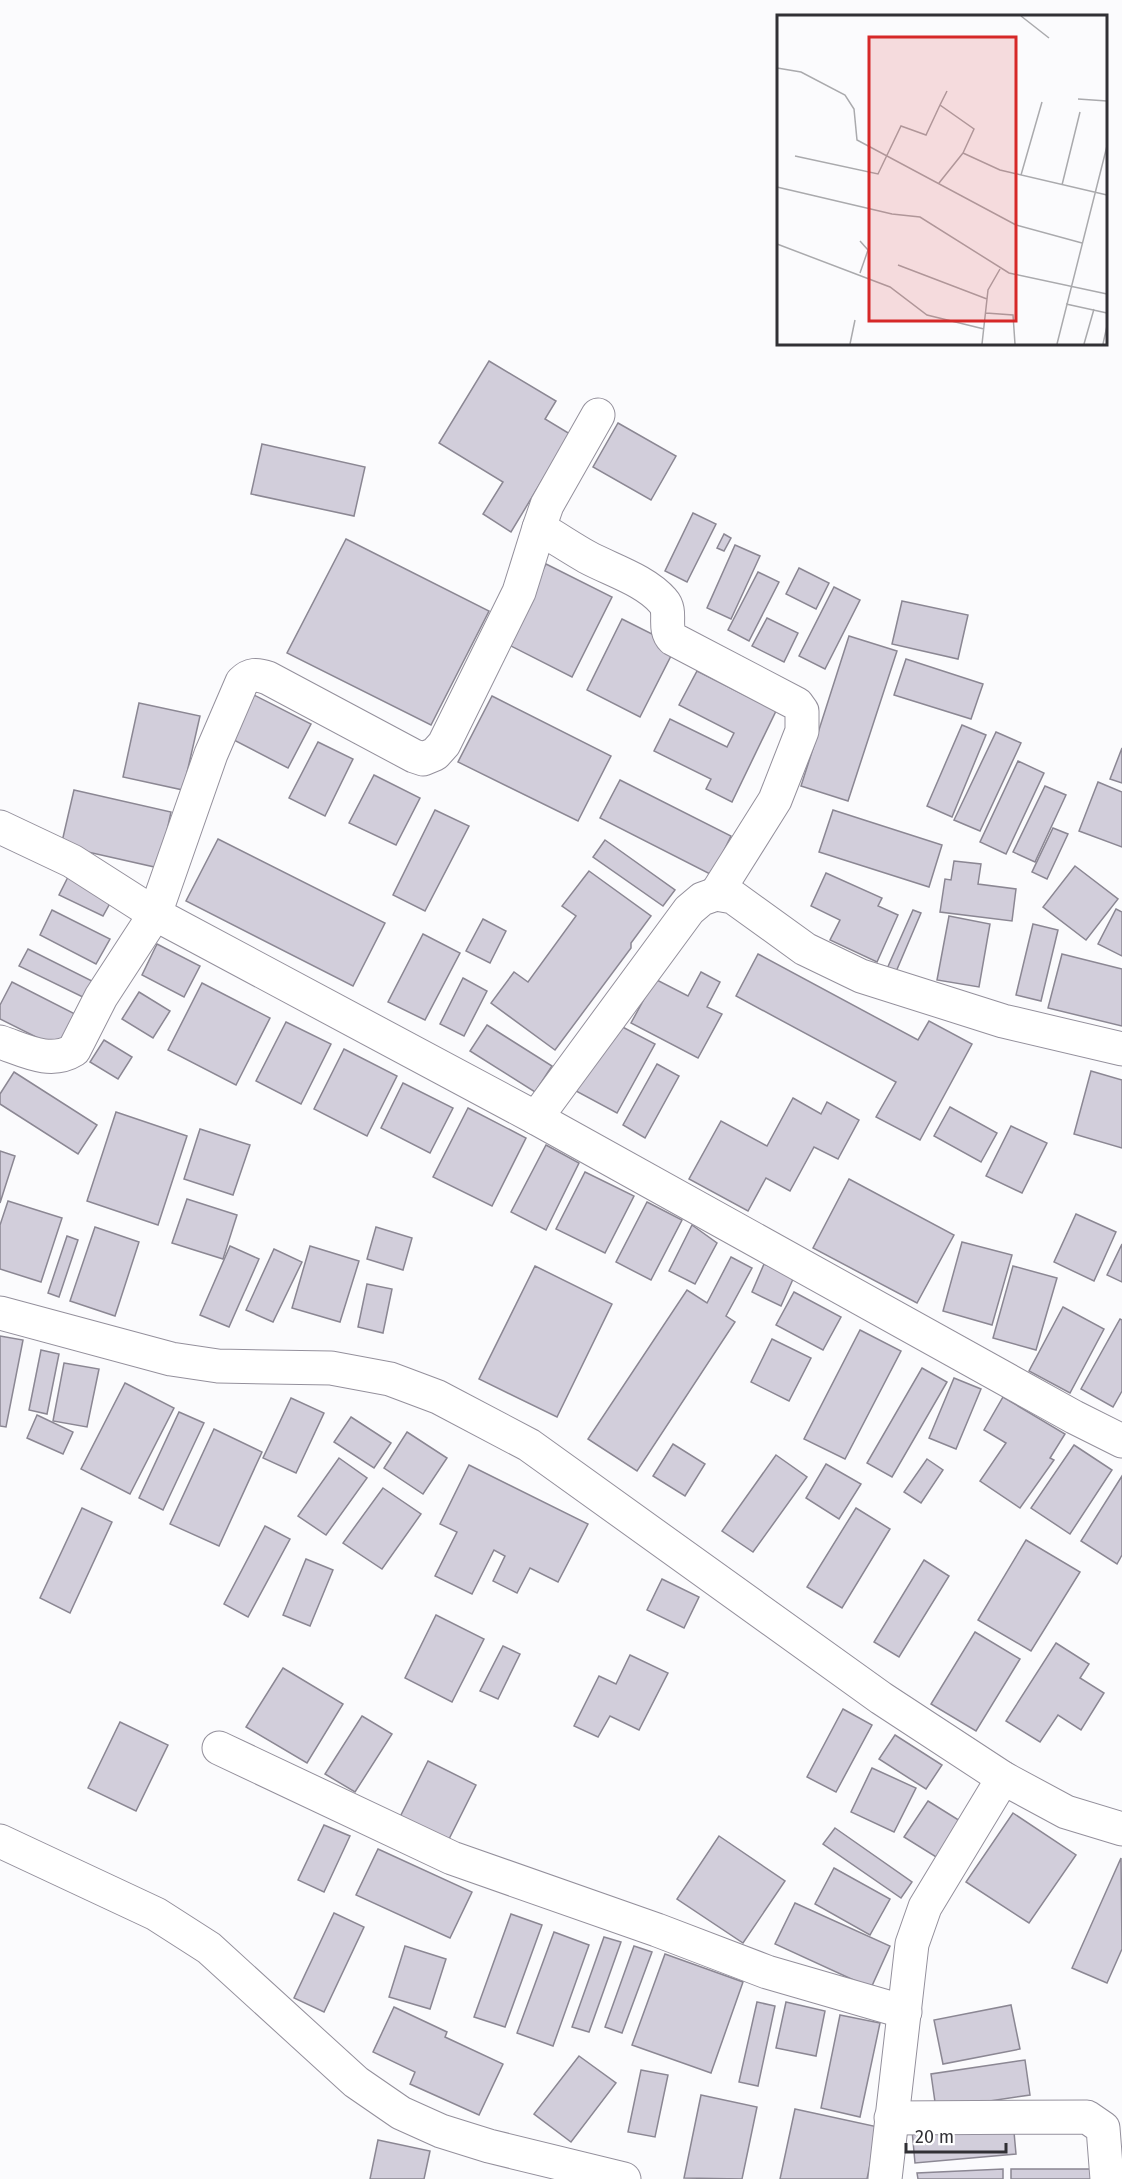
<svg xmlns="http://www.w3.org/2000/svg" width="1122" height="2179" font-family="'Fira Sans',sans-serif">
	<rect width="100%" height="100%" fill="#fbfbfd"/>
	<!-- building -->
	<g fill="#d2cedb" stroke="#8b8793" stroke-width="1.5">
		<path d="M489,361L556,401L545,419L570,434L511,532L483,514L503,482L439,443Z"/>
		<path d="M618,423L676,456L651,500L593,467Z"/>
		<path d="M262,444L365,467L354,516L251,494Z"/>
		<path d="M693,513L716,524L687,582L665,571Z"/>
		<path d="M724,534L731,538L724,551L717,548Z"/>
		<path d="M346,539L489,611L431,725L287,653Z"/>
		<path d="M735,545L760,556L731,619L707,608Z"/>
		<path d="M546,564L612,597L572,677L505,643Z"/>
		<path d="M799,568L829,583L816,609L786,594Z"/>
		<path d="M758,572L779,582L749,641L728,630Z"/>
		<path d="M834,587L860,600L825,669L799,656Z"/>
		<path d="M902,601L968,615L958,659L892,644Z"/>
		<path d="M767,618L798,633L784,662L752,646Z"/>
		<path d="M622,619L676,646L640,717L587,690Z"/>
		<path d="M849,636L897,651L848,801L801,786Z"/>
		<path d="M906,659L983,684L971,719L894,695Z"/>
		<path d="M697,671L776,711L732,802L706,789L711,779L654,751L670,719L727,747L734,733L679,705Z"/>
		<path d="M250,693L311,724L288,768L228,737Z"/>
		<path d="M492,696L611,756L578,821L458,762Z"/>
		<path d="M139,703L200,716L183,790L123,777Z"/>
		<path d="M962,725L986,735L952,817L927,806Z"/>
		<path d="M996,732L1021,743L980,831L954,820Z"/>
		<path d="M318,742L353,759L325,816L289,798Z"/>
		<path d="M1122,748V783L1110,779Z"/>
		<path d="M1018,761L1044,773L1006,854L980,842Z"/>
		<path d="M374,775L420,798L396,845L349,823Z"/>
		<path d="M620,780L731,836L712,875L600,818Z"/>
		<path d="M1098,782L1122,792V847L1079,831Z"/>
		<path d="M1045,786L1066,795L1035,862L1013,852Z"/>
		<path d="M74,790L171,812L159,868L61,846Z"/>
		<path d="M435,810L469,826L425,911L393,895Z"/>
		<path d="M833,810L942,845L929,887L819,852Z"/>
		<path d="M1053,828L1068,834L1047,879L1032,872Z"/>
		<path d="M218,839L385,923L353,986L186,901Z"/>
		<path d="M605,840L675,890L663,906L593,857Z"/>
		<path d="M954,861L981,864L978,884L1016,889L1012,921L940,912L945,879L951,880Z"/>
		<path d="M1075,866L1118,899L1086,940L1043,907Z"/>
		<path d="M589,871L651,916L631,943V948L555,1050L491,1003L514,972L528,982L576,916L562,906Z"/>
		<path d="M70,873L114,896L103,916L59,895Z"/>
		<path d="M826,873L882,898L878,906L898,915L877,962L830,940L840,920L811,906Z"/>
		<path d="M1116,909L1122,912V956L1098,944Z"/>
		<path d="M52,910L110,939L96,964L40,935Z"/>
		<path d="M913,910L921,913L895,974L886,971Z"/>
		<path d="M949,916L990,924L979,987L937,980Z"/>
		<path d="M483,919L506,931L490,963L466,951Z"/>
		<path d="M1033,924L1058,930L1041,1001L1016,995Z"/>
		<path d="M423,934L460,953L425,1020L388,1002Z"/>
		<path d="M157,944L200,966L184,997L142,975Z"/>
		<path d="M28,949L100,985L91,1001L19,966Z"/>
		<path d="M758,954L918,1040L929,1021L972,1044L920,1140L876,1117L896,1082L736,996Z"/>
		<path d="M1062,954L1122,969V1026L1048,1008Z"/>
		<path d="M701,972L720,982L707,1007L722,1014L698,1058L631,1023L655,979L688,996Z"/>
		<path d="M463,978L487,991L464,1036L440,1024Z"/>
		<path d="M12,982L75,1014L58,1048L0,1019V1005Z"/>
		<path d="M202,983L270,1018L236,1085L168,1050Z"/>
		<path d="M139,992L170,1011L153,1038L122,1019Z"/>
		<path d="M286,1022L331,1044L301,1104L256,1081Z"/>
		<path d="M613,1022L655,1044L617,1113L576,1091Z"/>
		<path d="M487,1025L552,1066L535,1092L470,1051Z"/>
		<path d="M104,1040L132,1057L118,1079L90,1062Z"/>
		<path d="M344,1049L397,1076L367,1136L314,1109Z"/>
		<path d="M657,1064L679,1076L645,1138L623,1125Z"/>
		<path d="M1091,1071L1122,1080V1148L1074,1134Z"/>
		<path d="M14,1072L97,1125L78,1154L0,1104V1094Z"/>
		<path d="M403,1083L453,1108L430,1153L381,1128Z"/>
		<path d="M793,1098L821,1114L827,1102L859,1120L838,1159L814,1147L790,1191L766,1178L748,1211L689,1179L721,1121L767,1146Z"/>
		<path d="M950,1107L997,1133L981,1162L934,1136Z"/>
		<path d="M468,1108L526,1138L492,1206L433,1177Z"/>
		<path d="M116,1112L187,1136L158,1225L87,1201Z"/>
		<path d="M1011,1126L1047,1143L1022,1193L986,1176Z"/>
		<path d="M200,1129L250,1145L233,1195L184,1179Z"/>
		<path d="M546,1145L579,1163L546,1230L511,1212Z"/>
		<path d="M0,1151L15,1156L0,1203Z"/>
		<path d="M585,1172L634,1196L605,1253L556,1229Z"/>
		<path d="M849,1179L954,1235L917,1303L813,1248Z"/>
		<path d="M187,1199L237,1215L223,1259L172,1243Z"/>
		<path d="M8,1201L62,1218L41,1282L0,1269V1225Z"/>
		<path d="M647,1202L682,1220L651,1280L616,1262Z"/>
		<path d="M1076,1214L1116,1232L1094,1281L1054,1262Z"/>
		<path d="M692,1225L717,1243L695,1284L669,1271Z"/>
		<path d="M95,1227L139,1242L115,1316L70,1301Z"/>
		<path d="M376,1227L412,1238L403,1270L367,1259Z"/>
		<path d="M67,1236L78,1240L59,1297L48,1293Z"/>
		<path d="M962,1242L1012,1255L992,1325L943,1311Z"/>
		<path d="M1122,1244V1282L1107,1275Z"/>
		<path d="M230,1246L259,1259L229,1327L200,1315Z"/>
		<path d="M310,1246L359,1261L340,1322L292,1308Z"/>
		<path d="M274,1249L302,1262L273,1322L246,1310Z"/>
		<path d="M731,1257L752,1268L726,1316L735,1322L637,1471L588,1439L687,1290L707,1303Z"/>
		<path d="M764,1264L794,1277L781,1306L752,1292Z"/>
		<path d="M535,1266L612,1304L557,1417L479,1379Z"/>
		<path d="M1013,1266L1057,1278L1036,1350L993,1338Z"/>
		<path d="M367,1284L392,1289L383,1333L358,1327Z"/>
		<path d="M794,1292L841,1317L823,1350L776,1325Z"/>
		<path d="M1063,1307L1104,1329L1070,1393L1029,1371Z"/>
		<path d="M1120,1319L1122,1320V1391L1113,1407L1081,1389Z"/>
		<path d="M860,1330L901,1351L845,1459L804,1439Z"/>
		<path d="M0,1336L23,1340L6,1427L0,1426Z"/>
		<path d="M772,1339L811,1358L789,1401L751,1382Z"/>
		<path d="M41,1350L59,1354L47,1414L29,1410Z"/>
		<path d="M64,1363L99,1369L87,1427L53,1421Z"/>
		<path d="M922,1368L947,1382L892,1477L867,1463Z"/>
		<path d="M954,1378L981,1389L956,1449L929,1438Z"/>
		<path d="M125,1383L174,1408L130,1494L81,1469Z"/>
		<path d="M1003,1397L1065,1434L1050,1458L1054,1460L1020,1508L980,1481L1006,1443L984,1430Z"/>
		<path d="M291,1398L324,1413L296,1473L263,1458Z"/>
		<path d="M179,1412L204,1423L163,1510L139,1498Z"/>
		<path d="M37,1415L73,1432L63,1454L27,1438Z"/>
		<path d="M351,1417L391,1443L374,1468L334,1442Z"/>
		<path d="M214,1429L262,1452L219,1546L170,1524Z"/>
		<path d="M407,1432L447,1458L423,1494L384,1468Z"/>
		<path d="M673,1444L705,1464L685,1496L653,1476Z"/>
		<path d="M1074,1445L1112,1470L1070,1534L1031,1508Z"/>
		<path d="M776,1455L807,1477L753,1552L722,1531Z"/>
		<path d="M339,1458L367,1478L326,1535L298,1516Z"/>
		<path d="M927,1459L943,1470L921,1503L904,1492Z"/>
		<path d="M826,1464L861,1484L839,1519L806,1498Z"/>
		<path d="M469,1465L588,1524L558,1582L530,1568L517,1593L493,1581L505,1556L494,1550L472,1594L435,1576L457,1532L440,1524Z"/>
		<path d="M1122,1476V1555L1117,1564L1081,1541Z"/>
		<path d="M383,1488L421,1514L382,1569L343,1543Z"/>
		<path d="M82,1508L112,1522L70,1613L40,1598Z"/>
		<path d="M856,1508L890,1529L842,1608L807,1587Z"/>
		<path d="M265,1526L290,1539L248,1617L224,1604Z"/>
		<path d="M1026,1540L1080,1572L1031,1651L978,1620Z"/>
		<path d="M306,1559L333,1570L310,1626L283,1615Z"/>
		<path d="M924,1560L949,1576L899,1657L874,1642Z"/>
		<path d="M662,1579L699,1597L684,1628L647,1610Z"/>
		<path d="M436,1615L484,1639L452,1702L405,1678Z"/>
		<path d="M975,1632L1020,1659L976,1731L931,1704Z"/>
		<path d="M1056,1643L1089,1664L1080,1678L1104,1693L1081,1730L1058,1715L1040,1742L1006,1721Z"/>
		<path d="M503,1646L520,1654L498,1699L480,1691Z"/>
		<path d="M630,1655L668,1673L639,1730L610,1716L598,1737L574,1726L599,1676L616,1684Z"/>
		<path d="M283,1668L343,1704L307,1763L246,1727Z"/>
		<path d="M843,1709L872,1725L836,1792L807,1777Z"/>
		<path d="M362,1716L392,1734L355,1792L325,1774Z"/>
		<path d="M120,1722L168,1745L136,1811L88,1788Z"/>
		<path d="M895,1735L942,1765L926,1789L879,1759Z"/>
		<path d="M428,1761L476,1785L448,1841L400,1817Z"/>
		<path d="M872,1768L916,1788L894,1832L851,1812Z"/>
		<path d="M928,1801L965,1824L941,1860L904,1837Z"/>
		<path d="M1013,1813L1076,1855L1029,1923L966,1882Z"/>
		<path d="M324,1825L350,1836L324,1892L298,1880Z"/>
		<path d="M835,1828L912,1882L901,1898L823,1844Z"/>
		<path d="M719,1836L785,1881L743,1943L677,1899Z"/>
		<path d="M378,1849L472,1892L450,1938L356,1895Z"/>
		<path d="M1121,1858L1122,1949L1107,1983L1072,1968Z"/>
		<path d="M834,1868L890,1899L870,1935L815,1904Z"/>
		<path d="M795,1903L890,1946L871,1988L775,1944Z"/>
		<path d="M334,1913L364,1927L324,2012L294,1998Z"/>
		<path d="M511,1914L542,1925L505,2027L474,2017Z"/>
		<path d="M554,1932L589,1945L553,2046L517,2033Z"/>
		<path d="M604,1937L621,1942L589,2032L572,2027Z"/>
		<path d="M405,1946L446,1959L430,2009L389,1997Z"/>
		<path d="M634,1946L652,1952L622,2033L605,2027Z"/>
		<path d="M665,1954L743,1982L711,2073L632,2045Z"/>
		<path d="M757,2002L775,2006L758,2086L739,2082Z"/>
		<path d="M786,2002L825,2011L816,2056L776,2048Z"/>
		<path d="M1011,2005L1020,2049L943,2064L934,2020Z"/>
		<path d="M394,2007L447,2032L445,2037L503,2064L479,2115L410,2084L415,2072L373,2052Z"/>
		<path d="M840,2015L880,2023L860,2117L821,2108Z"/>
		<path d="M579,2056L616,2083L571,2142L534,2114Z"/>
		<path d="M1025,2060L1030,2095L936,2109L931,2074Z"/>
		<path d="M641,2070L668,2075L655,2137L628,2132Z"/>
		<path d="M701,2095L757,2107L742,2179L684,2178Z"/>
		<path d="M795,2109L878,2127L867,2179H780Z"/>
		<path d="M1013,2121L1016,2154L915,2163L912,2130Z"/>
		<path d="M378,2140L430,2151L424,2179H370Z"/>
		<path d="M1003,2169V2179H918L917,2173Z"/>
		<rect x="1011" y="2169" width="89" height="10"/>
	</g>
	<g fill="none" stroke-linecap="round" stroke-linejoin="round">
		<!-- minor casing -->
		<g stroke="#94909c" stroke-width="35">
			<g id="minor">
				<path d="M598,415L547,505L539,528C555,537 571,548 587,557C611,570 645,580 663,601C673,612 662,628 673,639L797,704L802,711V731L775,800L716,894"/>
				<path d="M0,827L72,861L155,914L536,1118L1074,1417L1122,1441"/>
				<path d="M0,1042C24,1050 50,1065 74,1050L101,997L155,914L211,754L242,682C250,674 257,674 268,678L414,756L423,759L435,754L444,744L519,592L539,528"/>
				<path d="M536,1118L689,910L702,899L716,894L733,897L805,949L861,976L1003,1021L1122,1049"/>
				<path d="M0,1313L171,1359L218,1366L331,1368L390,1379L438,1397L529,1445L881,1698L1003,1778L1066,1812L1122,1829"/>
				<path d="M219,1748L452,1858L657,1930L767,1972L905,2012"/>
				<path d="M0,1841L156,1914L209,1948L356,2082L401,2113L441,2131L489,2146L624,2179"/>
				<path d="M891,2118L1087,2117L1103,2128L1107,2179"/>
				<path d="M885,2179L912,1944L925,1907L1003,1778"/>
			</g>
		</g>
		<!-- minor -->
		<use href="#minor" stroke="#fff" stroke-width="33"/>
	</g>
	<!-- overview -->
	<g transform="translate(777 15)">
		<rect width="330" height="330" fill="#fbfbfd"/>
		<path fill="none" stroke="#aaaaad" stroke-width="1.5" d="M244,1L272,23M0,53L24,57L68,80L77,94L80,125L239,210L305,228M170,76L163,90L197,114L186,138M301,84L330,86M18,141L101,159L124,111L149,120L163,90M244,160L265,87M162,168L186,138L223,155L330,180M285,170L303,97M0,172L115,199L143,202L232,258L330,279M0,229L113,272L150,300L207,314M121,250L210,284M83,258L91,235L83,226M289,289L330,298M209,298L236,300L238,329M73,329L78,305M205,329L211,275L223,254M280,329L330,131M307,329L317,294M326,329L330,311"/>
		<path fill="#d62828" fill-opacity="0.15" stroke="#d62828" stroke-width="3" d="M92,22H239V306H92Z"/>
		<rect width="330" height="330" fill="none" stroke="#313035" stroke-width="3"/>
	</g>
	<!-- scale -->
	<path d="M906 2143v9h100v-9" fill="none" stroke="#313035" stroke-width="3"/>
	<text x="915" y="2143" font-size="18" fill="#313035" stroke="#ffffff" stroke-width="4.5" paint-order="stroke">20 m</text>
</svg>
